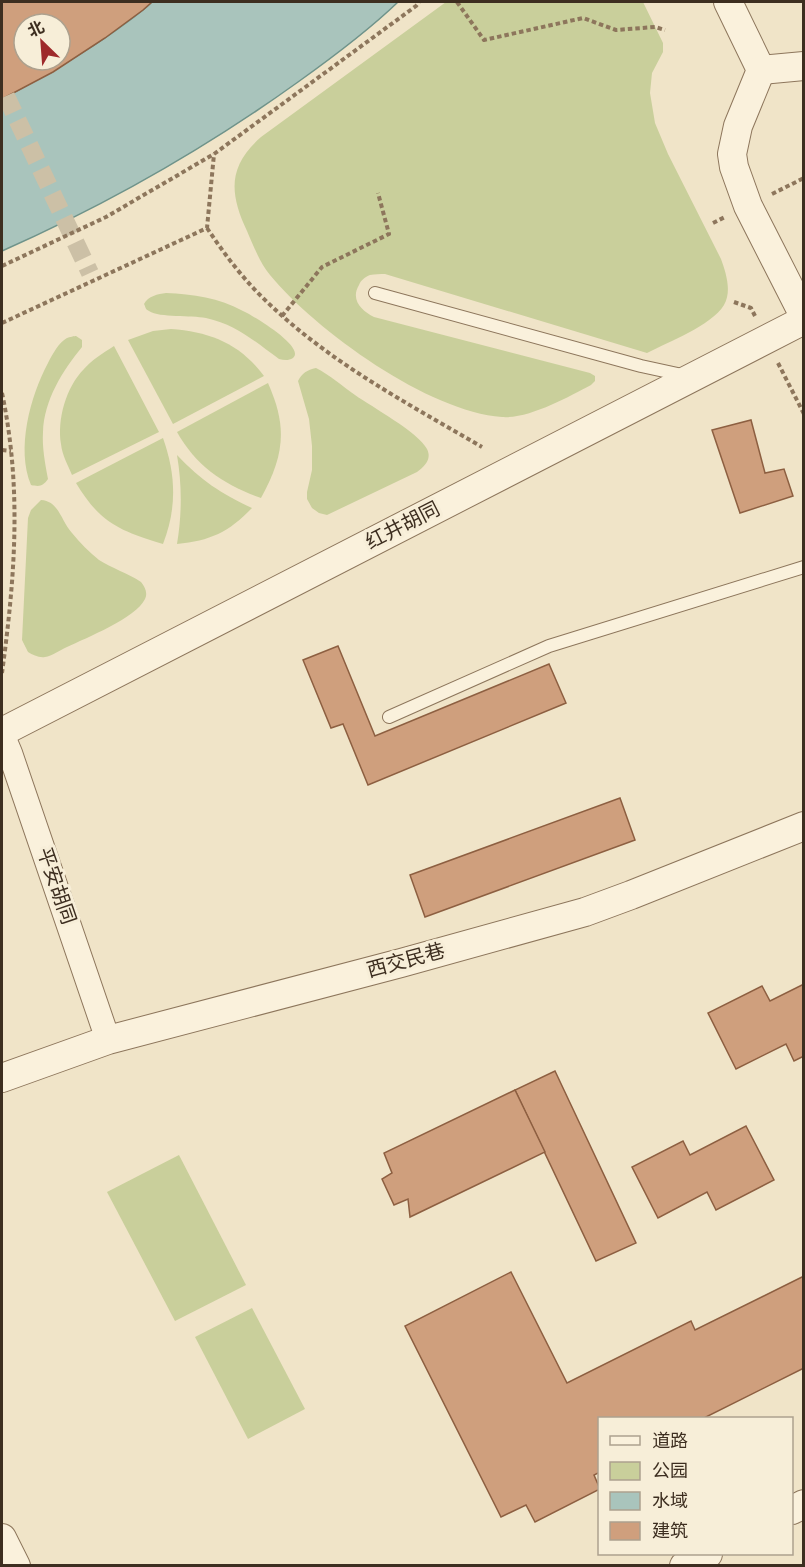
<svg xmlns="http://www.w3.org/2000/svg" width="805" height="1567" font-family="Spectral,'Noto Sans SC',serif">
	<rect width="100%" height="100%" fill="#f0e4c8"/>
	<!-- green -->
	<g fill="#c9cf9b">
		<path d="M446,2H643L663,43V52L652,73L650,93L655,123L668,154L721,259C726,273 732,291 724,305C711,326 668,342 647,353L385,274C380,274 375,274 370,275C365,277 361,280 359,285C350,300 362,311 374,317L590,373L595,376V381L591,385C568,397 529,419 502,417C429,412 316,331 270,275C260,263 253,245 247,231C229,193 228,166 261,137Z"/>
		<path d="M166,293C193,294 219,298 243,311C252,315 306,347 293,358C288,361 284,360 279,359C254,341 237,325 206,318C191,315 160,318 149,311C145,309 146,308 144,304C148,296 158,294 166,293Z"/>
		<path d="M171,329C211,332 240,344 264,376L173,424L128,340L153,331Z"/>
		<path d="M76,336L82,340V347C63,370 44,400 43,432C42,447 45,463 48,479C43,486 40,487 31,485C16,449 30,397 48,363C52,355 59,342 67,338C69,337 75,336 76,336Z"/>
		<path d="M114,346L159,432L72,475C68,465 62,455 61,444C57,420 66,387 84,369C92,360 103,353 114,346Z"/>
		<path d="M316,368C330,375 342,386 355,395C372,407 418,432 427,449C432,459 425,466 417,472L327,515L319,513L312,508L307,499V492L312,470V446L309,419L298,381C302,373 307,370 316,368Z"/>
		<path d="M268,383C288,428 284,456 261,498C224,485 196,466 177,432Z"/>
		<path d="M163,438C176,475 177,508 163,544C120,531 100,523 76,483Z"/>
		<path d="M177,455C202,481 220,493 252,508C229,532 210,541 177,544C182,514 182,485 177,455Z"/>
		<path d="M41,500C59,501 61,521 72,533C80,543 89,552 99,560C111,568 128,573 141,582C145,587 148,593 145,599C136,618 86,638 67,647C60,650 52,656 45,657C39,658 33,655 28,652L22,640L28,518L31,510Z"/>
		<path d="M179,1155L246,1285L175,1321L107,1192Z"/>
		<path d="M252,1308L305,1409L248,1439L195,1337Z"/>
	</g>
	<!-- water -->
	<path fill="#a9c4bc" stroke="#6f938a" stroke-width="1.5" d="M152,2H398C368,31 333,57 298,82C206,148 106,205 2,251V99C41,78 79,57 115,31C128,21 141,13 152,2Z"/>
	<!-- building -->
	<g fill="#cf9f7d" stroke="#8d5f41" stroke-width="1.5" fill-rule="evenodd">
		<path d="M2,2H152L143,10L105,38L53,72L2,99ZM24,24H60V60H24Z"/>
		<path d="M751,420L765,473L784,469L793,496L740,513L712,430Z"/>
		<path d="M338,646L375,736L549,664L566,703L368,785L343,724L331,728L303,660Z"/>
		<path d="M620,798L635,840L425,917L410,875Z"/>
		<path d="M804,984V1056L794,1061L786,1044L736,1069L708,1013L762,986L770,1001Z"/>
		<path d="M555,1071L636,1243L596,1261L515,1090Z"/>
		<path d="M515,1090L545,1152L410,1217L408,1199L394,1205L382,1179L392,1173L384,1153Z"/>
		<path d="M746,1126L774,1180L716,1210L707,1192L658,1218L632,1167L683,1141L690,1155Z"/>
		<path d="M511,1272L567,1383L691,1321L695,1330L804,1276V1368L704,1418H600V1472L594,1475L600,1489L535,1522L526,1505L501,1517L405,1326Z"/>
	</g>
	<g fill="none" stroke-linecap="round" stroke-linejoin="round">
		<!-- pedestrian-tunnel -->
		<path stroke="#ccc0a6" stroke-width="18" stroke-dasharray="18 9" stroke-linecap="butt" d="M6,96L90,273"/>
		<!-- service casing -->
		<g stroke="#8d765c" stroke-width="14">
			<g id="service">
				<path d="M375,293L641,366L687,376"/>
				<path d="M389,717L549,646L804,567"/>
			</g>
		</g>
		<!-- minor casing -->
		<g stroke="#8d765c" stroke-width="26">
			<path id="minor" d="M2,734L10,753L108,1040"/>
		</g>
		<!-- tertiary casing -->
		<g stroke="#8d765c" stroke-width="30">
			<g id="tertiary">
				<path d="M728,2L761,70L738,126L732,154L734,167L748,206L804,316"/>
				<path d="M761,70L804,66"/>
				<path d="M2,732L804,320"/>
				<path d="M2,1078L108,1040L401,963L585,912L631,895L804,826"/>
				<path d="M792,1510L804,1504"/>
				<path d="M2,1538L16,1566"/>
				<path d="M684,1566L708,1554"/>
			</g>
		</g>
		<!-- path -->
		<g stroke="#8d765c" stroke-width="4" stroke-dasharray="4.5 3" stroke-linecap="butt">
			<path d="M457,2L484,40L583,18L616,30L655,27L665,30"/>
			<path d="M772,194L804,178"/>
			<path d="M713,223L725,217"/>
			<path d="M207,228C223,252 240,275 261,296C325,360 405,402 482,447"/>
			<path d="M2,266L106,217L214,154L416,6L419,2"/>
			<path d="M734,302L751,308L755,316"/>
			<path d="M282,316L322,267L389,234L378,193"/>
			<path d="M2,323L207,228L214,154"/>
			<path d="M778,363L804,414"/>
			<path d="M2,393C22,488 15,577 2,673"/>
			<path d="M2,450L11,451"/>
		</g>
		<!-- service -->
		<use href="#service" stroke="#faf1dc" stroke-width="12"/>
		<!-- minor -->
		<use href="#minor" stroke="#faf1dc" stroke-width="24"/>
		<!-- tertiary -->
		<use href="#tertiary" stroke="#faf1dc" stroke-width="28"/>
	</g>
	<g text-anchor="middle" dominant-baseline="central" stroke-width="6" stroke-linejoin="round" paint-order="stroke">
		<!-- street labels -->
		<g font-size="20" fill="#3d2e20" stroke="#f7eed8">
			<text transform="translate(403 526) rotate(-27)">红井胡同</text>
			<text transform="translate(56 886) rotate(71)">平安胡同</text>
			<text transform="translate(406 961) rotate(-15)">西交民巷</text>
		</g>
	</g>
	<!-- border -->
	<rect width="805" height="1567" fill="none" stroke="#3d2e20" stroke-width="6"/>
	<!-- legend -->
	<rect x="598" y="1417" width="195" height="138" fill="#f7eed8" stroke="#ada18e" stroke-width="1.5"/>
	<rect x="610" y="1436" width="30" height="9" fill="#faf1dc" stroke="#ada18e" stroke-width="1.5"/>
	<text x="652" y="1447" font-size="18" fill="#3d2e20">道路</text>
	<rect x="610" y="1462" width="30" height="18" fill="#c9cf9b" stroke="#ada18e" stroke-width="1.5"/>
	<text x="652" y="1477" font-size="18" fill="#3d2e20">公园</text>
	<rect x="610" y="1492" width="30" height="18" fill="#a9c4bc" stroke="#ada18e" stroke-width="1.5"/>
	<text x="652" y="1507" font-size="18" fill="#3d2e20">水域</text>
	<rect x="610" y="1522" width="30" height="18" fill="#cf9f7d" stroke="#ada18e" stroke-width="1.5"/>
	<text x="652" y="1537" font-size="18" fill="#3d2e20">建筑</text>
	<!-- north arrow -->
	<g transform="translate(42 42) rotate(335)"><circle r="28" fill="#f7eed8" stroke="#ada18e" stroke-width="1.5"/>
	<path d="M0-4.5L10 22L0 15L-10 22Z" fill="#9e2a2b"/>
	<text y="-9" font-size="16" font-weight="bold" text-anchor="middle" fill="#3d2e20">北</text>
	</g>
</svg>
